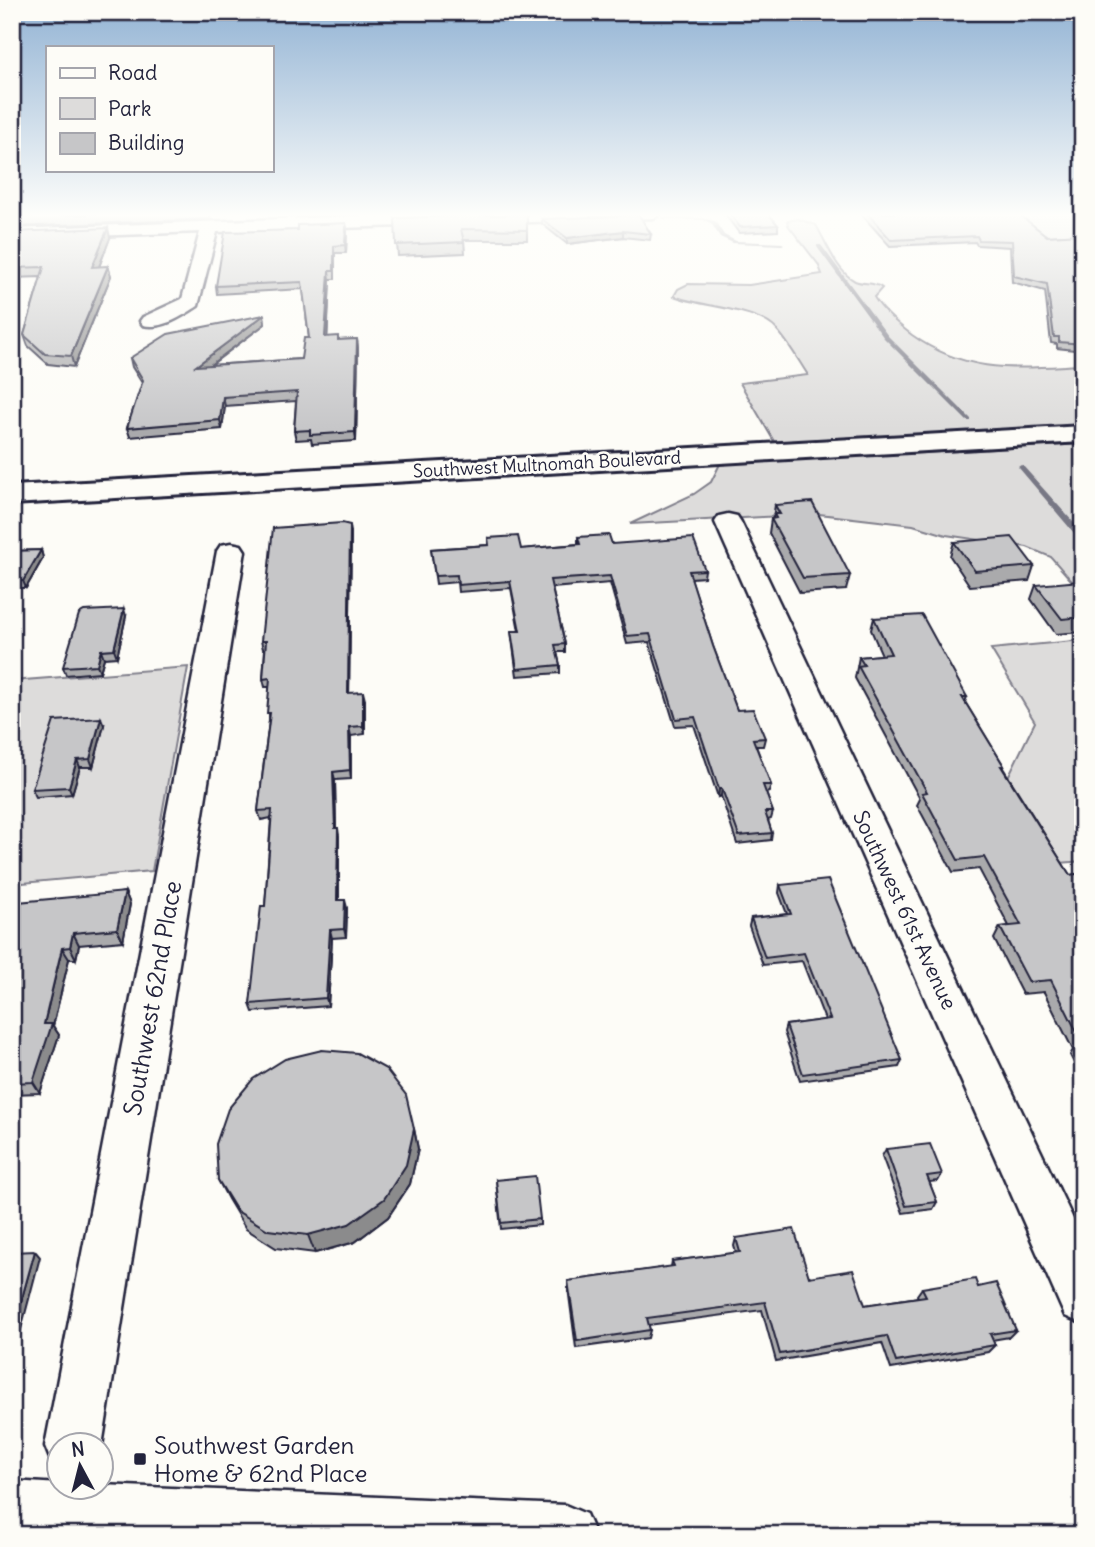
<svg xmlns="http://www.w3.org/2000/svg" width="1095" height="1547" font-family="Delius,sans-serif">
	<rect width="100%" height="100%" fill="#fdfcf7"/>
	<filter id="ink" filterUnits="userSpaceOnUse"><feTurbulence type="fractalNoise" baseFrequency=".0143" numOctaves="2"/><feDisplacementMap in="SourceGraphic" scale="14" xChannelSelector="R" yChannelSelector="G"/><feConvolveMatrix kernelMatrix="1 2 1 2 8 2 1 2 1" color-interpolation-filters="sRGB"/></filter>
	<g filter="url(#ink)">
		<!-- green -->
		<g fill="#dddcdb" stroke="#807f8b" stroke-width="2">
			<path d="M1016,213H1083V238L1047,237Z"/>
			<path d="M798,219L816,225C826,242 837,272 855,281C864,285 874,281 882,288L874,297C883,312 899,325 912,335C968,375 1017,368 1083,365V425L775,443L740,383L808,375C798,360 789,343 777,330C758,308 700,307 674,296L678,289L688,284L749,285L822,274L818,264L788,225L787,221Z"/>
			<path d="M1083,444V594L1051,557L1027,547L946,535L913,525L819,514L630,524L694,494L711,482L720,464Z"/>
			<path d="M1083,640V861L1060,863L1008,777L1035,722L991,649Z"/>
			<path d="M188,667L152,871L12,884V681Z"/>
		</g>
		<g fill="none" stroke-linecap="round" stroke-linejoin="round">
			<!-- stream -->
			<g fill="#787885" fill-rule="evenodd">
				<path d="M662,217L703,218L715,221L724,235L736,241L782,243L784,244L782,245L733,243L720,237L711,223L703,220L664,219Z"/>
				<path d="M817,245H821L888,336L971,419V421H967L884,338L817,247Z"/>
				<path d="M1021,465L1023,466L1083,533V540H1080L1019,468L1018,467Z"/>
			</g>
			<!-- minor casing -->
			<g stroke="#22223b" stroke-width="5">
				<g id="minor">
					<path d="M438,213H662L654,218L217,232L198,306C183,316 161,330 143,325L140,321L143,317L182,299L200,232L12,239V229Z"/>
					<path d="M728,514L737,516L741,522L1083,1240V1324L1065,1316L715,522L719,516Z"/>
					<path d="M231,543L241,545L245,551L102,1446H60V1469L53,1466L45,1446L217,551L221,545Z"/>
					<path d="M12,1481L60,1484V1488H102V1485L565,1505L586,1514L595,1535H12Z"/>
				</g>
			</g>
			<!-- major casing -->
			<g stroke="#22223b" stroke-width="6">
				<path id="major" d="M1083,426V442L12,504V486Z"/>
			</g>
			<!-- minor -->
			<use href="#minor" fill="#fdfcf7" fill-rule="evenodd"/>
			<!-- major -->
			<use href="#major" fill="#fdfcf7" fill-rule="evenodd"/>
		</g>
		<!-- wall -->
		<g fill="#aaaaac" stroke="#22223b" stroke-width="2">
			<path d="M12,213H211L210,219L12,227Z"/>
			<path d="M300,213H349L300,216Z"/>
			<path d="M724,213H768L778,225V231L739,233Z"/>
			<path d="M860,213H1017L1047,236L1083,234V351L1057,348V344L1051,343L1045,291L1012,282L1010,247L977,245L975,242L890,246Z"/>
			<path d="M527,214V240H464L465,253L398,256L395,218Z"/>
			<path d="M542,219L651,234L650,240L623,237L567,244L542,224Z"/>
			<path d="M346,223L347,230L346,253H335V279H330L327,337L338,340L357,339L358,348L356,441L312,444L311,439L296,440L294,431L296,401L225,406L222,429L130,437L127,428L142,383L132,367L130,358L264,315L265,324L211,365L301,359L309,338L303,289L217,294L216,286L298,230Z"/>
			<path d="M12,232L110,238L99,267L108,266L111,276L74,367L48,364L28,346L24,335L41,277L12,278Z"/>
			<path d="M775,505L850,575L846,590L800,593L769,533L771,519L773,518Z"/>
			<path d="M351,533L349,693L365,700V734L351,736V779L335,780L336,828L339,836V900L347,908L346,937L332,938L328,1006L253,1012L250,1004L265,906L271,818L261,820L258,811L269,721V687H265L263,679L265,649H263L261,641Z"/>
			<path d="M578,537L612,544L705,570L704,577L691,578L713,646L737,710L765,738L763,746H756L771,785L769,792L766,793L773,812L771,819L768,820L772,833L771,840L737,844L721,796L718,797L694,725L675,726L649,642L627,644L610,583L552,588L565,644V652H557L560,665V673L517,676L511,631H519L511,588L458,592L457,582L436,584L431,549L488,545V538L521,549L578,544Z"/>
			<path d="M954,542L1034,566L1029,581L970,586L950,556Z"/>
			<path d="M41,550L43,558L26,588H12V551Z"/>
			<path d="M1036,585H1083V632L1056,634L1031,599Z"/>
			<path d="M126,616L117,657L104,658L100,672L66,675L63,667Z"/>
			<path d="M874,618L967,697L965,702L1004,766L1003,768L1070,875L1083,873V1081L1070,1055L1073,1050L1044,992L1022,994L994,939L1000,927L1009,926L979,869L953,872L917,805L920,799L855,678L859,657L882,655L871,630Z"/>
			<path d="M104,725L93,767H80L72,794L36,797L32,789Z"/>
			<path d="M780,885L902,1060L899,1067L800,1081L784,1032L786,1025L825,1020L802,961L763,965L749,926L751,918L787,914L779,893Z"/>
			<path d="M125,892L130,904L123,941L79,945L76,959H69L53,1026L59,1035L40,1093L12,1094V914Z"/>
			<path d="M414,1129L418,1149L410,1184L388,1217L355,1242L315,1253L276,1248L246,1229L228,1199L218,1180Z"/>
			<path d="M886,1149L942,1174L938,1181L929,1182L937,1202L933,1209L903,1213L882,1156Z"/>
			<path d="M496,1180L540,1219V1225L501,1229Z"/>
			<path d="M736,1238L865,1305L918,1297L917,1295L922,1288L978,1287L1016,1330L1009,1337L992,1340L995,1345L988,1352L891,1369L882,1343L776,1361L762,1310L648,1325L650,1330L648,1338L576,1348L568,1288V1281L671,1267L672,1261L736,1253L734,1246Z"/>
		</g>
		<!-- shaded-wall -->
		<g fill="#8b8b8c" stroke="#22223b" stroke-width="2">
			<path d="M346,223L347,230L346,253L345,245Z"/>
			<path d="M108,228L110,238L95,277L92,267Z"/>
			<path d="M623,231V237L567,244V238Z"/>
			<path d="M108,266L111,276L74,367L71,356Z"/>
			<path d="M329,271L330,279L327,345L325,337Z"/>
			<path d="M264,315L265,324L198,374L196,366Z"/>
			<path d="M357,339L358,348L356,441L355,432Z"/>
			<path d="M223,397L225,406L222,429L220,420Z"/>
			<path d="M350,525L351,533L349,701L348,693Z"/>
			<path d="M41,550L43,558L26,588L23,581Z"/>
			<path d="M124,609L126,616L117,657L114,649Z"/>
			<path d="M101,650L104,658L100,672L97,665Z"/>
			<path d="M363,692L365,700V734L363,726Z"/>
			<path d="M101,718L104,725L93,767L90,759Z"/>
			<path d="M349,727L351,736V779L350,770Z"/>
			<path d="M77,760L80,767L72,794L69,787Z"/>
			<path d="M333,772L335,780L336,837L335,828Z"/>
			<path d="M719,789H722L721,796L718,797Z"/>
			<path d="M338,828L339,836V909L337,900Z"/>
			<path d="M125,892L130,904L123,941L117,929Z"/>
			<path d="M345,900L347,908L346,937L344,929Z"/>
			<path d="M330,930L332,938L328,1006L326,998Z"/>
			<path d="M73,933L79,945L76,959L70,947Z"/>
			<path d="M62,948L69,959L53,1026L59,1035L40,1093L33,1082L44,1024Z"/>
			<path d="M414,1129L418,1149L410,1184L388,1217L355,1242L315,1253L308,1235Z"/>
			<path d="M35,1251L40,1257L13,1360L12,1334Z"/>
		</g>
		<!-- building -->
		<g fill="#c6c6c8" stroke="#22223b" stroke-width="2">
			<path d="M12,213H113L12,218Z"/>
			<path d="M729,213H768L778,225L740,227Z"/>
			<path d="M867,213H1017L1047,236L1083,234V344L1059,342V337H1054L1047,284L1014,276L1012,241L979,240L977,236L891,240Z"/>
			<path d="M527,214V230L461,229L464,242L396,245L395,218Z"/>
			<path d="M639,215L651,234L623,231L567,238L542,219Z"/>
			<path d="M346,223L345,245L334,246V271H329L325,337L338,336V340L357,339L355,432L310,435V430L294,431L297,392L223,397L220,420L127,428L143,380L130,358L168,334L264,315L196,366L301,359L304,338H309L302,282L216,286L225,232L298,230V225Z"/>
			<path d="M108,228L92,267L108,266L71,356L45,354L24,335L44,267L12,268V232Z"/>
			<path d="M812,502L850,575L803,578L771,519L776,518L774,514H780L775,505Z"/>
			<path d="M342,523L350,525L348,693L363,692V726L349,727L350,770L333,772L335,828H338L337,900H345L344,929L330,930L326,998L250,1004L261,906H265L272,810L258,811L270,713H267L270,678L263,679L266,641H261L273,528Z"/>
			<path d="M609,535L612,544L693,538L705,570L689,571L713,646L737,710L753,709L765,738L753,739L771,785H763L773,812H765L772,833L739,836L722,789H719L695,717L676,719L650,634L627,636L610,576L550,580L565,644L555,645L560,665L517,669L511,631H520L510,581L458,585L457,575L435,576L431,549L489,545L488,538L518,536L521,549L580,544L578,537Z"/>
			<path d="M1012,537L1034,566L975,571L954,542Z"/>
			<path d="M41,550L23,581H12V551Z"/>
			<path d="M1080,581L1083,585V617L1062,619L1036,585Z"/>
			<path d="M124,609L114,649L101,650L97,665L63,667L79,614L84,611Z"/>
			<path d="M922,615L967,697H962L1004,766H1001L1070,875L1083,873V1054L1078,1044L1082,1042L1051,980L1029,982L1000,927L1021,925L984,857L958,860L922,793L927,792L858,666L864,665L859,657L891,654L874,618Z"/>
			<path d="M101,718L90,759L77,760L69,787L32,789L54,721Z"/>
			<path d="M828,880L902,1060L803,1074L786,1025L830,1019L804,953L765,958L751,918L791,914L780,885Z"/>
			<path d="M125,892L117,929L73,933L70,947L62,948L44,1024H52L33,1082L12,1083V914L14,913L18,902Z"/>
			<path d="M322,1050L357,1053L386,1069L406,1095L414,1129L406,1165L384,1199L349,1224L308,1235L268,1230L237,1211L218,1180L216,1144L228,1109L253,1079L285,1059Z"/>
			<path d="M930,1144L942,1174L927,1176L937,1202L906,1206L886,1149Z"/>
			<path d="M535,1176L540,1219L501,1223L496,1180Z"/>
			<path d="M794,1229L809,1277L853,1270L865,1305L926,1296L922,1288L975,1279L978,1287L996,1283L1016,1330L990,1334L995,1345L896,1362L887,1336L780,1354L765,1302L647,1318L650,1330L577,1341L568,1281L674,1266L672,1261L740,1252L736,1238Z"/>
			<path d="M35,1251L12,1334V1252Z"/>
		</g>
	</g>
	<!-- sky -->
	<linearGradient id="sky" x2="0" y2="1"><stop stop-color="#92b3d4"/><stop offset="0.5" stop-color="#fefefb"/><stop offset="1" stop-color="#fefefb" stop-opacity="0"/></linearGradient>
	<rect width="1095" height="430" fill="url(#sky)"/>
	<!-- markers -->
	<rect fill="#22223b" stroke="#fdfcf7" stroke-width="2.5" x="133" y="1452" width="14" height="14" rx="3.5"/>
	<g text-anchor="middle" dominant-baseline="central" stroke-width="5" stroke-linejoin="round" paint-order="stroke">
		<!-- far-street labels -->
		<g font-size="18" fill="#22223b" stroke="#fdfcf7">
			<text transform="translate(547 464) rotate(-3)">Southwest Multnomah Boulevard</text>
		</g>
		<!-- street labels -->
		<g font-size="21" fill="#22223b" stroke="#fdfcf7">
			<text transform="translate(905 910) rotate(65)">Southwest 61st Avenue</text>
		</g>
		<!-- near-street labels -->
		<g font-size="24" fill="#22223b" stroke="#fdfcf7">
			<text transform="translate(152 998) rotate(-80)">Southwest 62nd Place</text>
		</g>
		<!-- near-poi labels -->
		<g font-size="24" fill="#22223b" stroke="#fdfcf7" text-anchor="start">
			<text x="154" y="1445">Southwest Garden<tspan x="154" dy="28">Home &amp; 62nd Place</tspan></text>
		</g>
	</g>
	<!-- margin -->
	<rect width="1095" height="1547" fill="none" stroke="#fdfcf7" stroke-width="42"/>
	<rect x="21" y="21" width="1053" height="1505" fill="none" stroke="#22223b" stroke-width="2.5" filter="url(#ink)"/>
	<!-- legend -->
	<rect x="46" y="46" width="228" height="126" fill="#fdfcf7" stroke="#a5a5ac" stroke-width="2"/>
	<rect x="60" y="68" width="35" height="10" fill="#fdfcf7" stroke="#a5a5ac" stroke-width="2"/>
	<text x="108" y="80" font-size="21" fill="#22223b">Road</text>
	<rect x="60" y="98" width="35" height="21" fill="#dddcdb" stroke="#a5a5ac" stroke-width="2"/>
	<text x="108" y="116" font-size="21" fill="#22223b">Park</text>
	<rect x="60" y="133" width="35" height="21" fill="#c6c6c8" stroke="#a5a5ac" stroke-width="2"/>
	<text x="108" y="150" font-size="21" fill="#22223b">Building</text>
	<!-- north arrow -->
	<g transform="translate(80 1466) rotate(353)"><circle r="33" fill="#fdfcf7" stroke="#a5a5ac" stroke-width="2"/>
	<path d="M0-5L12 26L0 18L-12 26Z" fill="#22223b"/>
	<text y="-10" font-size="19" font-weight="bold" text-anchor="middle" fill="#22223b">N</text>
	</g>
</svg>
